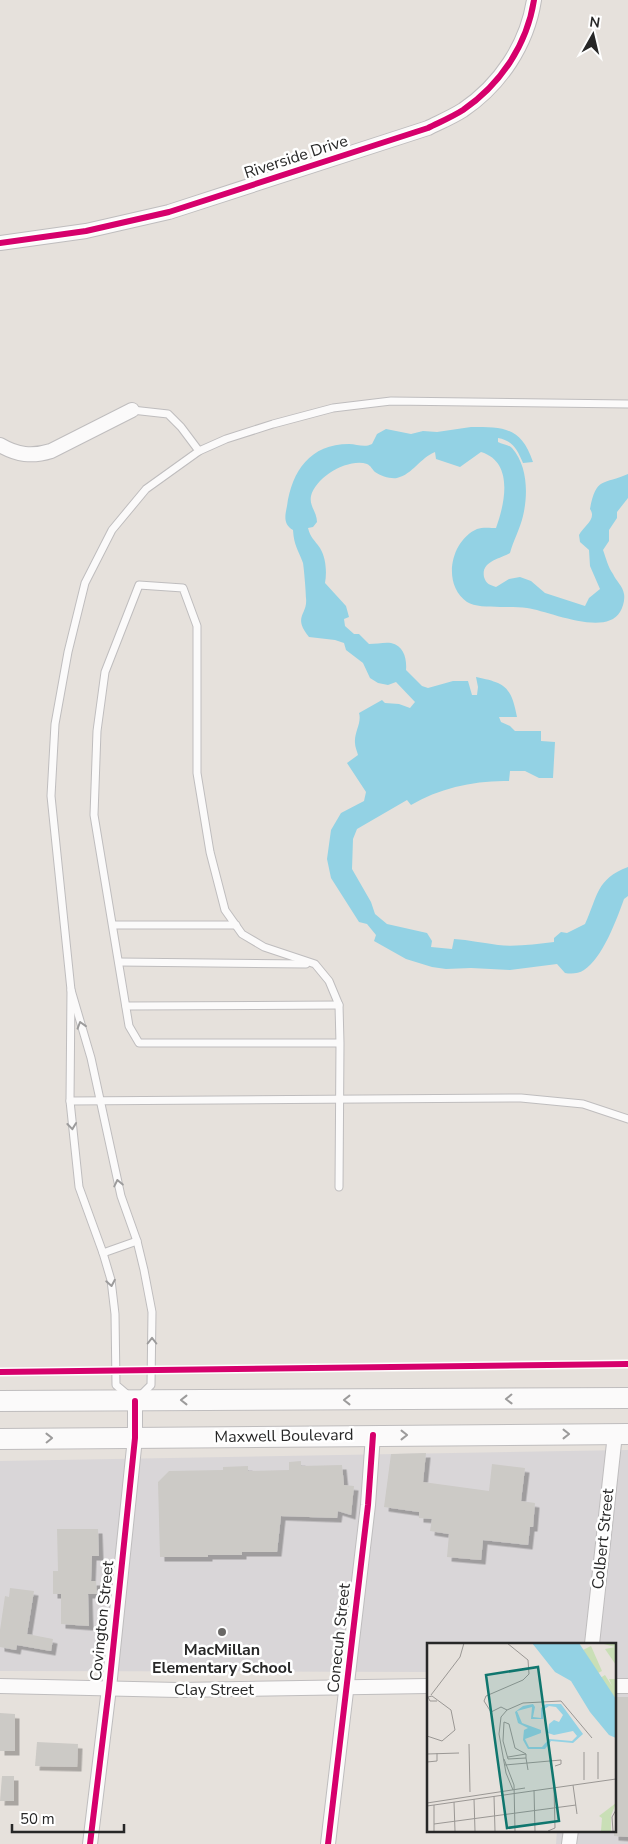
<svg xmlns="http://www.w3.org/2000/svg" width="628" height="1844" font-family="'Nunito Sans',sans-serif">
	<defs>
		<filter id="shadow"><feDropShadow dx="4.5" dy="4.5" stdDeviation="0" flood-color="#0004"/></filter>
	</defs>
	<rect width="100%" height="100%" fill="#e6e1dc"/>
	<!-- industrial -->
	<path fill="#d9d6d8" d="M628,1450V1844H556L557,1830H614V1644H428V1672L0,1671V1461Z"/>
	<!-- water -->
	<path fill="#93d2e4" d="M471,427C504,427 521,427 533,462L523,463C517,449 513,441 498,438V442C502,444 509,445 512,448C528,466 528,495 523,516C520,529 513,541 510,553C500,559 481,561 484,577C486,584 490,585 496,587L509,579L520,577L531,581L545,593L585,606L589,598L600,589L590,566L589,550L580,542L579,535C584,526 597,519 590,509C596,476 604,485 628,474V498L617,512V518L609,530V541L603,550C606,558 608,567 613,574C616,581 623,586 624,594C625,600 623,607 620,612C605,637 549,611 527,608C510,605 480,610 467,602C442,585 450,541 477,529C482,527 491,528 496,528C505,503 514,462 481,452L460,467L436,459L435,452C420,458 413,474 397,478C390,479 381,476 375,472C372,469 371,466 367,464C348,458 316,477 311,496C309,506 317,512 317,522L313,527L308,528C311,539 314,539 320,548C326,558 327,572 325,583L346,606L349,617L344,619L345,626L354,634H359L369,644C376,644 385,642 391,643C404,646 407,659 406,670L422,686L428,688L453,681H468L472,695H477L478,687L476,677C505,683 511,686 517,717H499L501,722L510,726L515,731H541V741L555,742L553,778H539L525,771H510L509,781C476,780 439,788 411,805L407,800L357,829L353,839L352,869L371,902L375,914L387,924L427,933L432,941L431,947L452,949L454,939C469,940 483,943 498,945C516,947 536,944 554,942V938L561,932L567,933L585,924C598,896 596,879 628,867V896L624,899C617,919 602,959 584,970C578,974 571,974 565,973L557,964L510,970L471,968L446,969L432,967L406,959L374,941L376,935L367,924L359,922L331,878L327,859L331,830L341,813L364,801L366,792L347,763L358,755C357,751 355,747 355,743C354,732 362,723 359,713L382,700L385,703L399,704L410,708L415,702L396,682L388,685L378,683L370,678L363,663L346,650L344,643L335,640L309,637C292,616 308,615 306,598C306,591 304,569 303,563C298,549 294,546 293,530C283,524 285,516 287,506C292,471 310,444 349,444C357,444 364,448 372,444L377,434L386,429L411,434L423,431L437,432Z"/>
	<!-- building -->
	<g fill="#cccac6" filter="url(#shadow)">
		<path d="M426,1453L423,1482L489,1491L492,1464L525,1468L521,1501L535,1503L533,1527H530L528,1545L483,1540L481,1560L447,1557L449,1534L430,1531L432,1519L419,1518V1512L384,1507L391,1454Z"/>
		<path d="M301,1461V1466L342,1465L344,1485L354,1486L351,1515L338,1511L337,1518L281,1516L277,1552H242V1555H208V1557H160L158,1482L169,1471L223,1470V1467L248,1466V1471L289,1470V1462Z"/>
		<path d="M57,1529H98L99,1556H92L91,1581H96L97,1594H88L89,1626L61,1624V1594H53V1571H58Z"/>
		<path d="M10,1588L34,1591L27,1634L53,1639L51,1651L17,1645L16,1650L0,1647V1630L5,1596L9,1597Z"/>
		<path d="M614,1697H628V1837L614,1836Z"/>
		<path d="M0,1713L15,1714V1751H0Z"/>
		<path d="M37,1742L78,1744L77,1767L35,1766Z"/>
		<path d="M2,1776H14V1801H0Z"/>
	</g>
	<g fill="none" stroke-linecap="round" stroke-linejoin="round">
		<!-- service casing -->
		<g stroke="#bfbdbe" stroke-width="9">
			<g id="service">
				<path d="M199,451L226,439L273,424L333,408L391,401L628,404"/>
				<path d="M113,925H236"/>
				<path d="M119,962L306,964"/>
				<path d="M71,990L91,1058L121,1196L137,1241L144,1270L152,1312L151,1385L139,1397"/>
				<path d="M126,1006L339,1005"/>
				<path d="M70,1101L521,1098L583,1104L628,1119"/>
				<path d="M339,1187L340,1043L339,1005L329,981L315,964L264,947L242,934L225,910L210,852L197,773V626L183,588L139,585L105,672L97,731L94,815L129,1026L139,1043H340"/>
				<path d="M103,1253L137,1241"/>
				<path d="M129,1396L116,1385L115,1314L111,1280L103,1253L79,1187L70,1101L71,990L51,796L55,724L68,652L85,583L112,530L146,489L199,451L181,427L168,414L132,410"/>
			</g>
		</g>
		<!-- minor casing -->
		<g stroke="#bfbdbe" stroke-width="16">
			<g id="minor">
				<path d="M0,243L86,231L169,212L428,128C440,122 452,117 463,110C500,85 527,45 534,0"/>
				<path d="M0,445C17,455 32,457 51,451L132,410"/>
				<path d="M592,1644L615,1434"/>
				<path d="M0,1686L178,1690L428,1686"/>
				<path d="M614,1686H628"/>
				<path d="M90,1844L109,1688L135,1438V1401"/>
				<path d="M328,1844L368,1505L373,1435"/>
				<path d="M569,1844L571,1830"/>
			</g>
		</g>
		<!-- secondary casing -->
		<g stroke="#bfbdbe" stroke-width="22">
			<g id="secondary">
				<path d="M0,1401L628,1398"/>
				<path d="M0,1439L628,1434"/>
			</g>
		</g>
		<!-- service -->
		<use href="#service" stroke="#fbfafa" stroke-width="7"/>
		<!-- minor -->
		<use href="#minor" stroke="#fbfafa" stroke-width="14"/>
		<!-- secondary -->
		<use href="#secondary" stroke="#fbfafa" stroke-width="20"/>
		<!-- cycleway casing -->
		<g stroke="#fff" stroke-width="9">
			<g id="cycleway">
				<path d="M0,243L86,231L169,212L428,128C440,122 452,117 463,110C500,85 527,45 534,0"/>
				<path d="M0,1372L628,1364"/>
				<path d="M90,1844L109,1688L135,1438V1401"/>
				<path d="M328,1844L368,1505L373,1435"/>
			</g>
		</g>
		<!-- cycleway -->
		<use href="#cycleway" stroke="#d6006c" stroke-width="6"/>
	</g>
	<!-- one-way arrows -->
	<defs><path id="oneway-chevron" d="M-2-3.5L2.5 0L-2 3.5" fill="none" stroke-width="1.6" stroke-linecap="round" stroke-linejoin="round" transform="scale(1.25)"/></defs>
	<g stroke="#9c9b9b">
		<use href="#oneway-chevron" transform="translate(81 1025) rotate(-107)"/>
		<use href="#oneway-chevron" transform="translate(72 1126) rotate(84)"/>
		<use href="#oneway-chevron" transform="translate(118 1183) rotate(-102)"/>
		<use href="#oneway-chevron" transform="translate(111 1283) rotate(80)"/>
		<use href="#oneway-chevron" transform="translate(152 1341) rotate(-90)"/>
		<use href="#oneway-chevron" transform="translate(509 1399) rotate(179)"/>
		<use href="#oneway-chevron" transform="translate(184 1400) rotate(180)"/>
		<use href="#oneway-chevron" transform="translate(347 1400) rotate(180)"/>
		<use href="#oneway-chevron" transform="translate(566 1434)"/>
		<use href="#oneway-chevron" transform="translate(404 1435)"/>
		<use href="#oneway-chevron" transform="translate(49 1438) rotate(-1)"/>
	</g>
	<!-- markers -->
	<circle fill="#6a6866" stroke="#fff" stroke-width="2" cx="222" cy="1632" r="5"/>
	<g text-anchor="middle" dominant-baseline="central" stroke-width="5" stroke-linejoin="round" paint-order="stroke">
		<!-- street labels -->
		<g font-size="16" fill="#272727" stroke="#fff">
			<text transform="translate(296 157) rotate(-18)">Riverside Drive</text>
			<text transform="translate(284 1436) rotate(-1)">Maxwell Boulevard</text>
			<text transform="translate(603 1539) rotate(-84)">Colbert Street</text>
			<text transform="translate(102 1621) rotate(-84)">Covington Street</text>
			<text transform="translate(339 1638) rotate(-84)">Conecuh Street</text>
			<text x="214" y="1690">Clay Street</text>
		</g>
		<!-- poi labels -->
		<g font-size="16" font-weight="bold" fill="#272727" stroke="#fff">
			<text x="222" y="1650">MacMillan<tspan x="222" dy="18">Elementary School</tspan></text>
		</g>
	</g>
	<!-- overview -->
	<g transform="translate(427 1643)">
		<rect width="189" height="189" fill="#e6e1dc"/>
		<path d="M173,0H189V22L178,6L188,4ZM164,3L175,28L171,30L156,7ZM178,32L185,43L182,36H189V56L173,35ZM189,160L184,173V188H174L175,175L172,173Z" fill="#c9dfb6"/>
		<path d="M105,0H152L189,56V95L182,92L163,69L144,38L128,29ZM106,61L108,64L106,74L114,75V65L119,61H134L156,91L146,100L124,98L118,106H101L96,97L97,87L101,85L91,80L88,69L96,63ZM122,63L129,64L136,72L132,79L127,77L122,81L121,90L127,92L146,88L150,93L145,98L122,96L115,104H102L98,96L114,90V87L95,80L90,68L105,64L104,76H116V67Z" fill="#93d2e4" fill-rule="evenodd"/>
		<path fill="none" stroke="#9a9794" stroke-width="1" d="M80,0L101,17L102,31L96,37L59,53L57,58L64,69L74,64L80,67L74,74L72,91L79,130L86,147M4,52L33,14L37,0M80,67L96,60L134,58L165,95M0,93L15,98L28,87L24,67L5,53L1,54L3,58H10M42,101L43,149M0,111L32,110M81,114L99,111M99,115L81,116L76,98L77,79L82,81L88,105L99,111V115L101,127M77,116L87,142L88,188M0,119L10,118V110M78,122L134,117V121L128,123M171,136V109M157,137V109M146,142L150,171M107,147L108,188M67,153L68,188M47,156L48,188M27,159L28,188M0,160L98,145M7,162V188M0,163L189,136M7,181L149,162M121,188L128,185L127,144M186,188L185,174L189,167"/>
		<path fill="#0f766e" fill-opacity="0.15" stroke="#0f766e" stroke-width="2.5" d="M111,24L132,178L80,185L59,32Z"/>
		<rect width="189" height="189" fill="none" stroke="#272727" stroke-width="2.5"/>
	</g>
	<!-- north arrow -->
	<g transform="translate(593 35) rotate(8)" stroke="#ffffff" stroke-width="4" paint-order="stroke">
	<path d="M0-4L9 19L0 12L-9 19Z" fill="#272727"/>
	<text y="-8" font-size="14" font-weight="bold" text-anchor="middle" fill="#272727">N</text>
	</g>
	<!-- scale -->
	<path d="M12 1824v8h112v-8" fill="none" stroke="#272727" stroke-width="2.5"/>
	<text x="20" y="1824" font-size="15" fill="#272727" stroke="#ffffff" stroke-width="4" paint-order="stroke">50 m</text>
</svg>
